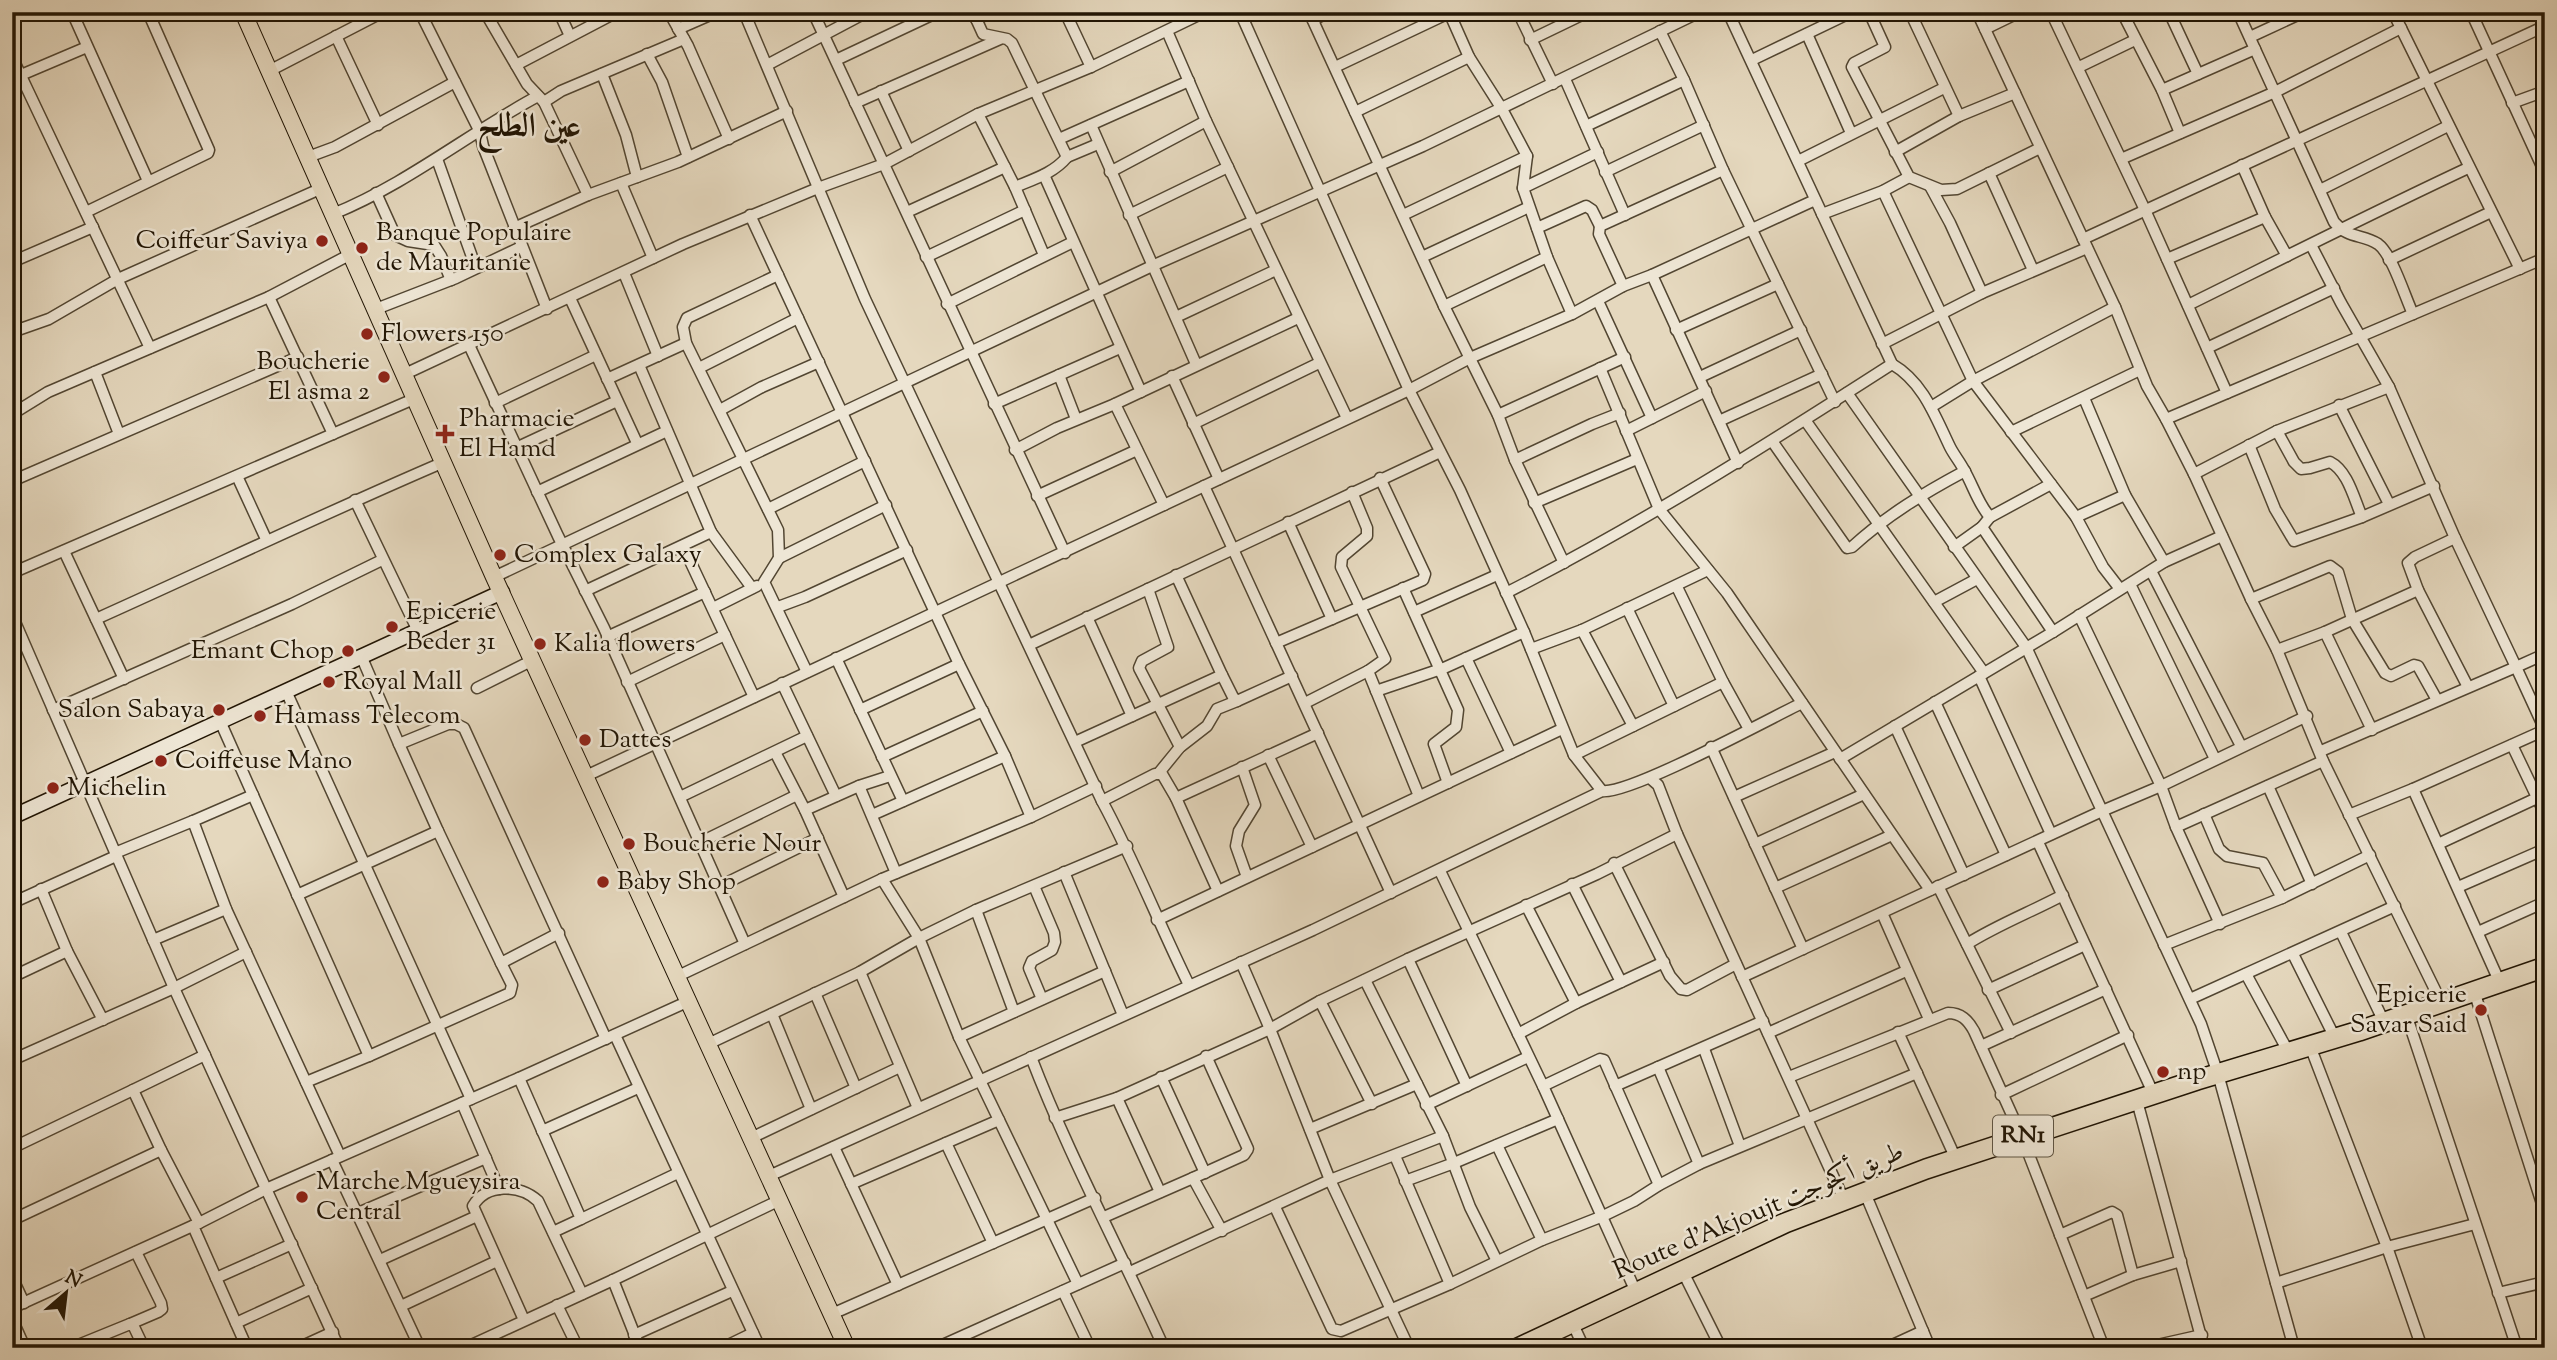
<svg xmlns="http://www.w3.org/2000/svg" width="2557" height="1360" font-family="'Sorts Mill Goudy',Amiri,serif">
	<rect width="100%" height="100%" fill="#e5d8be"/>
	<filter id="stains"><feTurbulence type="fractalNoise" baseFrequency=".00286" numOctaves="4"/><feColorMatrix values="0 0 0 0 .2 0 0 0 0 .09 0 0 0 0 .02 0 0 0 .5 -.17"/></filter>
	<radialGradient id="worn" r=".72"><stop offset=".6" stop-color="#630" stop-opacity="0"/><stop offset="1" stop-color="#630" stop-opacity=".3"/></radialGradient>
	<g fill="none" stroke-linecap="round" stroke-linejoin="round">
		<!-- street casing -->
		<g stroke="#524632" stroke-width="13">
			<g id="street">
				<path d="M72,12L148,181"/>
				<path d="M420,12L480,132L483,146L547,309"/>
				<path d="M485,12L527,84L544,102L588,195"/>
				<path d="M559,12L570,36"/>
				<path d="M669,12L688,46L729,139"/>
				<path d="M744,12L865,299L1102,801C1134,860 1159,924 1189,985"/>
				<path d="M813,12L1065,553"/>
				<path d="M973,12L983,34L1007,39L1012,43L1067,157L1098,144"/>
				<path d="M1065,12L1091,67"/>
				<path d="M1240,12L1409,390L1460,490L1524,632L1574,755L1602,791"/>
				<path d="M1309,12L1444,306L1498,415L1515,460L1564,563"/>
				<path d="M1449,12L1469,57L1502,109L1527,156L1523,188L1547,257L1572,314"/>
				<path d="M1518,12L1553,84"/>
				<path d="M1728,12L1892,364C1923,382 1935,416 1950,447C1954,455 1960,462 1964,470C1973,485 1978,504 1990,517"/>
				<path d="M1869,12L1885,47L1854,63L1852,67L1909,177L1941,190L1957,189L2040,148"/>
				<path d="M1910,12L1959,116L2015,93"/>
				<path d="M1977,12L2115,307L2147,386L2166,419L2194,474L2251,599L2277,650L2323,761L2441,1002"/>
				<path d="M2051,12L2145,210L2227,393"/>
				<path d="M2122,12L2162,90L2180,133"/>
				<path d="M2169,12L2198,74"/>
				<path d="M2238,12L2334,222C2348,239 2363,234 2378,244C2392,254 2405,297 2413,314"/>
				<path d="M2393,12L2520,269"/>
				<path d="M2471,12L2545,173"/>
				<path d="M976,19L993,12"/>
				<path d="M1313,20L1329,12"/>
				<path d="M678,29L717,12"/>
				<path d="M1985,29L2020,12"/>
				<path d="M1167,31L1206,121L1347,418"/>
				<path d="M1660,31L1684,80L1723,170L1835,402"/>
				<path d="M1807,34L1851,133"/>
				<path d="M336,36L378,125"/>
				<path d="M2250,37L2304,12"/>
				<path d="M1530,40L1588,12"/>
				<path d="M647,54L662,82L688,157"/>
				<path d="M12,57L150,348"/>
				<path d="M836,60L938,12"/>
				<path d="M1752,60L1852,12"/>
				<path d="M516,65L617,12"/>
				<path d="M767,65L867,12"/>
				<path d="M1335,67L1449,13"/>
				<path d="M2079,67L2135,40"/>
				<path d="M269,71L383,12"/>
				<path d="M602,74L626,135L637,177"/>
				<path d="M21,75L87,47"/>
				<path d="M1565,79L1625,215"/>
				<path d="M2162,90L2255,49"/>
				<path d="M881,91L909,151"/>
				<path d="M544,102L561,91L684,39"/>
				<path d="M855,103L1000,39"/>
				<path d="M2512,103L2545,91"/>
				<path d="M1355,112L1469,57"/>
				<path d="M978,114L1015,187L1044,255"/>
				<path d="M1091,125L1196,364"/>
				<path d="M1586,126L1684,80"/>
				<path d="M1059,139L1189,81"/>
				<path d="M1895,152L1959,116"/>
				<path d="M308,157L335,147L455,82"/>
				<path d="M437,159L476,268"/>
				<path d="M2121,159L2275,92L2401,28"/>
				<path d="M1798,161L1944,88"/>
				<path d="M2242,165L2265,217L2287,256"/>
				<path d="M1110,172L1206,121"/>
				<path d="M1605,172L1704,125"/>
				<path d="M1989,173L2033,270"/>
				<path d="M1044,175L1141,392"/>
				<path d="M621,183L653,258"/>
				<path d="M1930,186L1950,223L1982,293"/>
				<path d="M1015,187C1034,179 1054,173 1067,157"/>
				<path d="M1523,188L1598,152"/>
				<path d="M2320,190L2448,126"/>
				<path d="M1883,191L1973,381L2076,517L2103,567L2120,589"/>
				<path d="M376,193L395,235L408,241L434,245L441,256L451,280"/>
				<path d="M86,212L208,153L209,150L148,12"/>
				<path d="M907,212L1005,167"/>
				<path d="M333,214C407,184 469,133 538,96"/>
				<path d="M1822,214L1883,191L1909,177"/>
				<path d="M750,215L959,664L1005,756L1031,817"/>
				<path d="M1129,215L1228,167"/>
				<path d="M1403,215L1527,156"/>
				<path d="M514,228L588,195L678,162L787,111"/>
				<path d="M1537,228L1586,206L1592,210L1600,226"/>
				<path d="M2083,239L2545,26"/>
				<path d="M2311,245L2341,303L2389,387L2455,538L2516,667L2545,654"/>
				<path d="M926,257L1025,210"/>
				<path d="M1422,257L1529,207"/>
				<path d="M2167,259L2265,217"/>
				<path d="M2389,260L2491,212"/>
				<path d="M12,262L93,227"/>
				<path d="M624,273L658,356"/>
				<path d="M778,275L687,318L683,327L686,343L778,530L779,558L764,582L807,672"/>
				<path d="M1652,275L1738,463"/>
				<path d="M1623,286L1599,234L1600,226L1723,170"/>
				<path d="M269,297L333,434"/>
				<path d="M570,298L637,443"/>
				<path d="M1598,301L1652,418"/>
				<path d="M947,304L1073,242"/>
				<path d="M2188,305C2281,259 2374,212 2468,168"/>
				<path d="M1444,306L1547,257"/>
				<path d="M376,309L456,278L521,247"/>
				<path d="M1176,317L1276,270"/>
				<path d="M1676,330L1778,284"/>
				<path d="M12,332L49,319L118,279L322,188"/>
				<path d="M1882,344L1982,293L2087,248"/>
				<path d="M469,345L558,536L604,628L745,944"/>
				<path d="M2207,348L2334,288"/>
				<path d="M699,368L798,318"/>
				<path d="M1600,368L1659,509L1727,593L1930,890"/>
				<path d="M95,372L119,434"/>
				<path d="M405,374L683,244L818,188L884,164L978,114L1091,67L1205,12"/>
				<path d="M1059,375L1076,419"/>
				<path d="M1172,376L1219,479"/>
				<path d="M1700,377L1801,330"/>
				<path d="M607,379L686,343"/>
				<path d="M1847,393L2026,647L2201,1024L2218,1074L2294,1348"/>
				<path d="M2084,398L2125,495L2164,562"/>
				<path d="M495,403L596,355"/>
				<path d="M994,404L1120,348"/>
				<path d="M1115,404L1164,505"/>
				<path d="M2339,405L2389,504"/>
				<path d="M1931,407L1973,381L2115,307"/>
				<path d="M720,410L762,387L819,362"/>
				<path d="M14,413L48,392L269,297L351,254"/>
				<path d="M1498,415L1625,357"/>
				<path d="M2166,419L2545,258"/>
				<path d="M1805,420L1984,673"/>
				<path d="M1719,421L1822,374"/>
				<path d="M1193,424L1319,363"/>
				<path d="M1626,431L1706,391"/>
				<path d="M2277,431L2294,462L2301,469L2310,468L2330,462C2348,471 2354,499 2362,517"/>
				<path d="M2011,432L2140,370"/>
				<path d="M1772,441L1847,548L1852,547C1887,515 1924,493 1965,471"/>
				<path d="M2249,445L2275,509L2294,541L2362,517L2434,486"/>
				<path d="M516,448L617,401"/>
				<path d="M1015,450L1057,428L1115,404L1298,318"/>
				<path d="M1515,460L1592,424L1620,413"/>
				<path d="M2194,474L2277,431L2389,387"/>
				<path d="M237,476L266,539"/>
				<path d="M12,481L298,357"/>
				<path d="M2051,484L1990,517L1982,527L2053,632"/>
				<path d="M1204,486L1391,893"/>
				<path d="M537,492L667,431"/>
				<path d="M1037,496L1137,450"/>
				<path d="M355,500L418,631"/>
				<path d="M1534,503L1637,459"/>
				<path d="M768,509L865,461"/>
				<path d="M2076,517L2125,495"/>
				<path d="M1288,522L1332,619"/>
				<path d="M711,532L752,588"/>
				<path d="M2455,538L2415,557L2408,563L2418,590L2468,687"/>
				<path d="M683,546L754,697"/>
				<path d="M1954,547L1982,527"/>
				<path d="M64,551L124,679"/>
				<path d="M779,558L886,505"/>
				<path d="M2151,571L2241,746"/>
				<path d="M12,573L416,398"/>
				<path d="M1176,575L1222,675L1233,697L1237,701L1292,676"/>
				<path d="M494,577L1152,266L1423,146L1700,12"/>
				<path d="M2130,584L2215,759"/>
				<path d="M1677,587L1723,682L1749,729"/>
				<path d="M1403,588L1458,710L1456,727L1434,744L1448,783"/>
				<path d="M1148,589L1168,647L1142,661L1139,668L1180,747"/>
				<path d="M585,591L711,532L639,365"/>
				<path d="M1506,593C1640,525 1766,445 1892,364"/>
				<path d="M2251,599L2330,566L2338,572L2352,619L2385,673L2391,676L2414,665L2418,666L2437,700"/>
				<path d="M1934,602L1977,579"/>
				<path d="M778,607L805,597L907,550"/>
				<path d="M713,608L757,586"/>
				<path d="M1627,608L1674,706"/>
				<path d="M1414,612L1497,575"/>
				<path d="M12,615L174,988L339,1348"/>
				<path d="M2079,615L2161,786L2176,827L2220,924"/>
				<path d="M1087,617L1132,716"/>
				<path d="M96,619C212,567 327,512 444,462"/>
				<path d="M1582,630L1633,726"/>
				<path d="M2325,632L2372,730"/>
				<path d="M607,637L705,592"/>
				<path d="M1276,643L1423,580L1425,574L1380,478"/>
				<path d="M1029,645L1440,452"/>
				<path d="M1531,649L1582,630L1708,570"/>
				<path d="M2277,650L2325,632L2418,590"/>
				<path d="M362,658L399,744L448,724H456L464,728L606,1039"/>
				<path d="M836,658L903,801"/>
				<path d="M1466,658L1511,753"/>
				<path d="M1368,671L1419,796"/>
				<path d="M1979,676L2051,834"/>
				<path d="M627,682L725,635"/>
				<path d="M782,683L836,796"/>
				<path d="M477,688L533,660"/>
				<path d="M286,691L471,1099"/>
				<path d="M1376,691L1444,668L1524,632"/>
				<path d="M1935,702L2006,855"/>
				<path d="M1305,703L1368,671L1385,659L1341,567L1342,557L1367,536V528L1352,492"/>
				<path d="M53,710L292,604L382,560"/>
				<path d="M860,710L959,664"/>
				<path d="M220,721L369,1056L510,993L512,985L501,963"/>
				<path d="M1895,726L1964,875"/>
				<path d="M1075,742L1222,675"/>
				<path d="M399,744L438,831L501,963L559,933"/>
				<path d="M2512,745L2545,814"/>
				<path d="M1711,747L1803,949"/>
				<path d="M2321,751L2516,667L2545,730L2413,789L2349,815"/>
				<path d="M775,752L805,810L844,897"/>
				<path d="M1268,755L1312,847"/>
				<path d="M1574,755L1723,682"/>
				<path d="M882,757L983,711"/>
				<path d="M1840,759L2053,632L2164,562L2222,536"/>
				<path d="M1242,767L1255,805L1239,831L1236,846L1247,877"/>
				<path d="M1158,774L1180,747L1207,726L1217,709L1237,701"/>
				<path d="M586,776L1409,390L1470,358L1572,314L1623,286L1652,275L1815,200"/>
				<path d="M1650,778L1658,785L1677,834L1844,1200"/>
				<path d="M859,786L896,873"/>
				<path d="M2268,786L2312,884"/>
				<path d="M2413,789L2500,983"/>
				<path d="M253,795L193,821L226,909L340,1156"/>
				<path d="M680,797L807,736"/>
				<path d="M1734,797L1835,752"/>
				<path d="M1176,798L1318,733"/>
				<path d="M1102,801L1155,774H1162L1176,798L1218,891"/>
				<path d="M805,810L859,786L890,776"/>
				<path d="M2204,814L2219,849L2227,856L2263,863L2282,898"/>
				<path d="M872,815L1005,756"/>
				<path d="M2176,827L2323,761"/>
				<path d="M701,842L797,795"/>
				<path d="M2038,842L2154,1095"/>
				<path d="M1755,844L1864,794"/>
				<path d="M2438,844L2537,798"/>
				<path d="M115,853L193,821"/>
				<path d="M1614,863L1670,976L1681,989L1687,990L1736,964"/>
				<path d="M1440,871L1543,1086L1636,1292"/>
				<path d="M1064,872L1123,1015"/>
				<path d="M882,879L919,938L959,1037L1078,1284"/>
				<path d="M1572,884L1621,982"/>
				<path d="M720,886L818,838"/>
				<path d="M1034,886L1054,933L1055,942L1052,950L1032,961L1029,968L1042,999"/>
				<path d="M1938,886L2011,1033"/>
				<path d="M2458,887L2545,849"/>
				<path d="M1775,888L1892,835"/>
				<path d="M41,889L67,951"/>
				<path d="M297,895L438,831"/>
				<path d="M12,903L116,856"/>
				<path d="M1526,905L1576,1003"/>
				<path d="M976,910L1014,1012"/>
				<path d="M1882,913L1929,1019"/>
				<path d="M1157,920L1562,729"/>
				<path d="M2341,932L2384,1022"/>
				<path d="M2478,932L2545,902"/>
				<path d="M153,940L226,909"/>
				<path d="M1967,944C1997,925 2031,912 2063,895"/>
				<path d="M2164,945L2282,898L2370,855"/>
				<path d="M2293,954L2335,1038"/>
				<path d="M1408,959L1467,1086"/>
				<path d="M1241,962L1270,1029L1330,1180L1409,1348"/>
				<path d="M860,972L918,1108"/>
				<path d="M2246,974L2289,1053"/>
				<path d="M678,976L882,879L1031,817L1096,786"/>
				<path d="M12,977L67,951L103,1020"/>
				<path d="M1742,977L2102,811L2161,786L2307,716"/>
				<path d="M1365,980L1443,1136L1470,1207L1497,1261"/>
				<path d="M1988,990L2085,945"/>
				<path d="M2474,991L2545,1213"/>
				<path d="M815,993L856,1088"/>
				<path d="M2190,999L2395,906"/>
				<path d="M1320,1001L1372,1104"/>
				<path d="M772,1014L811,1109"/>
				<path d="M2406,1014L2517,1348"/>
				<path d="M1898,1032L1956,1159"/>
				<path d="M1768,1033L1906,971"/>
				<path d="M1518,1034L1576,1003L1664,962"/>
				<path d="M615,1035L760,1348"/>
				<path d="M959,1037L1105,971"/>
				<path d="M708,1044L860,972L919,938L976,910L1127,846"/>
				<path d="M1981,1046L2106,989"/>
				<path d="M2310,1046L2387,1247L2422,1348"/>
				<path d="M1704,1049L1740,1146"/>
				<path d="M1031,1057C1069,1156 1120,1250 1164,1348"/>
				<path d="M12,1060L174,988L246,952"/>
				<path d="M1658,1067L1699,1164"/>
				<path d="M1161,1077L1205,1173"/>
				<path d="M1789,1077L1948,1013C1961,1013 1968,1020 1974,1031L2022,1137L2104,1348"/>
				<path d="M519,1078L581,1219L553,1232"/>
				<path d="M306,1082L369,1056"/>
				<path d="M1543,1086L1600,1059L1604,1060L1659,1185"/>
				<path d="M1615,1086L1763,1021"/>
				<path d="M2001,1095L2128,1035"/>
				<path d="M1117,1098L1160,1192"/>
				<path d="M2137,1101L2204,1348"/>
				<path d="M462,1103L499,1189"/>
				<path d="M1426,1105L1528,1057"/>
				<path d="M1055,1118L1117,1098L1270,1029L1320,1001L1408,959L1597,874L1677,834"/>
				<path d="M1310,1129L1417,1084"/>
				<path d="M542,1131L638,1088"/>
				<path d="M751,1138L900,1067"/>
				<path d="M946,1143L993,1243"/>
				<path d="M1497,1145L1542,1240"/>
				<path d="M834,1147L898,1285"/>
				<path d="M12,1148L133,1090"/>
				<path d="M161,1150L133,1090L205,1055"/>
				<path d="M1395,1156L1450,1284"/>
				<path d="M332,1160L420,1348"/>
				<path d="M769,1176L1313,930L1602,791C1629,795 1769,719 1802,703"/>
				<path d="M1193,1178L1244,1155L1248,1149L1206,1056"/>
				<path d="M1405,1181L1454,1163L1558,1119"/>
				<path d="M851,1184L999,1120"/>
				<path d="M1865,1193L1930,1348"/>
				<path d="M1275,1207L1332,1329L1341,1331L1450,1284L1542,1240L1603,1216L1634,1201L1659,1185L1699,1164L1917,1073"/>
				<path d="M358,1213L486,1158"/>
				<path d="M1104,1217L1193,1178L1222,1231"/>
				<path d="M581,1219L678,1173"/>
				<path d="M12,1220L161,1150L199,1223"/>
				<path d="M193,1226L247,1348"/>
				<path d="M2060,1235L2112,1212L2117,1215L2133,1275"/>
				<path d="M380,1260L477,1216"/>
				<path d="M1130,1272L1330,1180L1443,1136"/>
				<path d="M1683,1272L1721,1348"/>
				<path d="M12,1277L24,1303"/>
				<path d="M216,1278L292,1244"/>
				<path d="M613,1280L640,1348"/>
				<path d="M2276,1283L2387,1247L2475,1224"/>
				<path d="M1063,1291L1090,1348"/>
				<path d="M2498,1293L2545,1282"/>
				<path d="M2084,1296L2133,1275L2181,1261"/>
				<path d="M557,1305L578,1348"/>
				<path d="M401,1306L497,1261"/>
				<path d="M12,1308L199,1223L266,1189L519,1078L689,1001"/>
				<path d="M832,1314L1095,1198"/>
				<path d="M12,1319L25,1348"/>
				<path d="M524,1320L473,1206C486,1183 520,1184 538,1201L582,1294"/>
				<path d="M1572,1322L1584,1348"/>
				<path d="M236,1323L312,1288"/>
				<path d="M130,1324L158,1312L162,1309L161,1303L136,1252"/>
				<path d="M634,1335L732,1291"/>
				<path d="M71,1348L130,1324L134,1327L144,1348"/>
				<path d="M298,1348L333,1332"/>
				<path d="M465,1348L613,1280L780,1200"/>
				<path d="M722,1348L753,1333"/>
				<path d="M936,1348L1125,1263"/>
				<path d="M1886,1348L1923,1331"/>
				<path d="M2144,1348L2202,1335"/>
			</g>
		</g>
		<!-- secondary casing -->
		<g stroke="#211504" stroke-width="17">
			<path id="secondary" d="M12,817L502,592"/>
		</g>
		<!-- primary casing -->
		<g stroke="#211504" stroke-width="18">
			<path id="primary" d="M243,12L494,577L847,1348"/>
		</g>
		<!-- highway casing -->
		<g stroke="#211504" stroke-width="22">
			<path id="highway" d="M1518,1348L1785,1223L1926,1169L2197,1080L2359,1031L2545,967"/>
		</g>
		<!-- street -->
		<use href="#street" stroke="#eee6d5" stroke-width="10"/>
		<!-- secondary -->
		<use href="#secondary" stroke="#eee6d5" stroke-width="14"/>
		<!-- primary -->
		<use href="#primary" stroke="#e5d8be" stroke-width="16"/>
		<!-- highway -->
		<use href="#highway" stroke="#e5d8be" stroke-width="19"/>
	</g>
	<!-- markers -->
	<g fill="#8f2418" stroke="#eee6d5" stroke-width="2.5">
		<circle cx="322" cy="241" r="7"/>
		<circle cx="362" cy="248" r="7"/>
		<circle cx="367" cy="334" r="7"/>
		<circle cx="384" cy="377" r="7"/>
		<path d="M441.5 423.5h7v7h7v7h-7v7h-7v-7h-7v-7h7z"/>
		<circle cx="500" cy="555" r="7"/>
		<circle cx="392" cy="627" r="7"/>
		<circle cx="540" cy="644" r="7"/>
		<circle cx="348" cy="651" r="7"/>
		<circle cx="329" cy="682" r="7"/>
		<circle cx="219" cy="710" r="7"/>
		<circle cx="260" cy="716" r="7"/>
		<circle cx="585" cy="740" r="7"/>
		<circle cx="161" cy="761" r="7"/>
		<circle cx="53" cy="788" r="7"/>
		<circle cx="629" cy="844" r="7"/>
		<circle cx="603" cy="882" r="7"/>
		<circle cx="2481" cy="1010" r="7"/>
		<circle cx="2163" cy="1072" r="7"/>
		<circle cx="302" cy="1197" r="7"/>
	</g>
	<g text-anchor="middle" dominant-baseline="central" stroke-width="5" stroke-linejoin="round" paint-order="stroke">
		<!-- shield labels -->
		<rect fill="#eee6d5" stroke="#5e5443" stroke-width="2" x="1993" y="1115.5" width="60" height="41" rx="5"/>
		<g font-size="24" font-weight="bold" fill="#211504">
			<text x="2023" y="1136">RN1</text>
		</g>
		<!-- poi labels -->
		<g font-size="26" fill="#211504" stroke="#eee6d5" text-anchor="start">
			<text x="376" y="233">Banque Populaire<tspan x="376" dy="30">de Mauritanie</tspan></text>
			<text x="308" y="241" text-anchor="end">Coiffeur Saviya</text>
			<text x="381" y="334">Flowers 150</text>
			<text x="370" y="362" text-anchor="end">Boucherie<tspan x="370" dy="30">El asma 2</tspan></text>
			<text x="459" y="419">Pharmacie<tspan x="459" dy="30">El Hamd</tspan></text>
			<text x="514" y="555">Complex Galaxy</text>
			<text x="406" y="612">Epicerie<tspan x="406" dy="30">Beder 31</tspan></text>
			<text x="554" y="644">Kalia flowers</text>
			<text x="334" y="651" text-anchor="end">Emant Chop</text>
			<text x="343" y="682">Royal Mall</text>
			<text x="205" y="710" text-anchor="end">Salon Sabaya</text>
			<text x="274" y="716">Hamass Telecom</text>
			<text x="599" y="740">Dattes</text>
			<text x="175" y="761">Coiffeuse Mano</text>
			<text x="67" y="788">Michelin</text>
			<text x="643" y="844">Boucherie Nour</text>
			<text x="617" y="882">Baby Shop</text>
			<text x="2467" y="995" text-anchor="end">Epicerie<tspan x="2467" dy="30">Savar Said</tspan></text>
			<text x="2177" y="1072">np</text>
			<text x="316" y="1182">Marche Mgueysira<tspan x="316" dy="30">Central</tspan></text>
		</g>
		<!-- street labels -->
		<g font-size="26" fill="#211504" stroke="#eee6d5">
			<text transform="translate(1759 1212) rotate(-23)">Route d'Akjoujt طريق أكجوجت</text>
		</g>
		<!-- district labels -->
		<g font-size="33" font-weight="bold" fill="#211504" stroke="#eee6d5">
			<text x="529" y="128">عين الطلح</text>
		</g>
	</g>
	<!-- margin -->
	<rect width="2557" height="1360" fill="none" stroke="#e5d8be" stroke-width="42"/>
	<rect x="14" y="14" width="2529" height="1332" fill="none" stroke="#211504" stroke-width="3.5"/>
	<rect x="21" y="21" width="2515" height="1318" fill="none" stroke="#211504" stroke-width="2"/>
	<!-- north arrow -->
	<g transform="translate(66 1293) rotate(28)" stroke="#eee6d5" stroke-width="5" paint-order="stroke">
	<path d="M0-5L12 26L0 18L-12 26Z" fill="#211504"/>
	<text y="-10" font-size="19" font-weight="bold" text-anchor="middle" fill="#211504">N</text>
	</g>
	<rect width="100%" height="100%" filter="url(#stains)"/>
	<rect width="100%" height="100%" fill="url(#worn)"/>
</svg>
